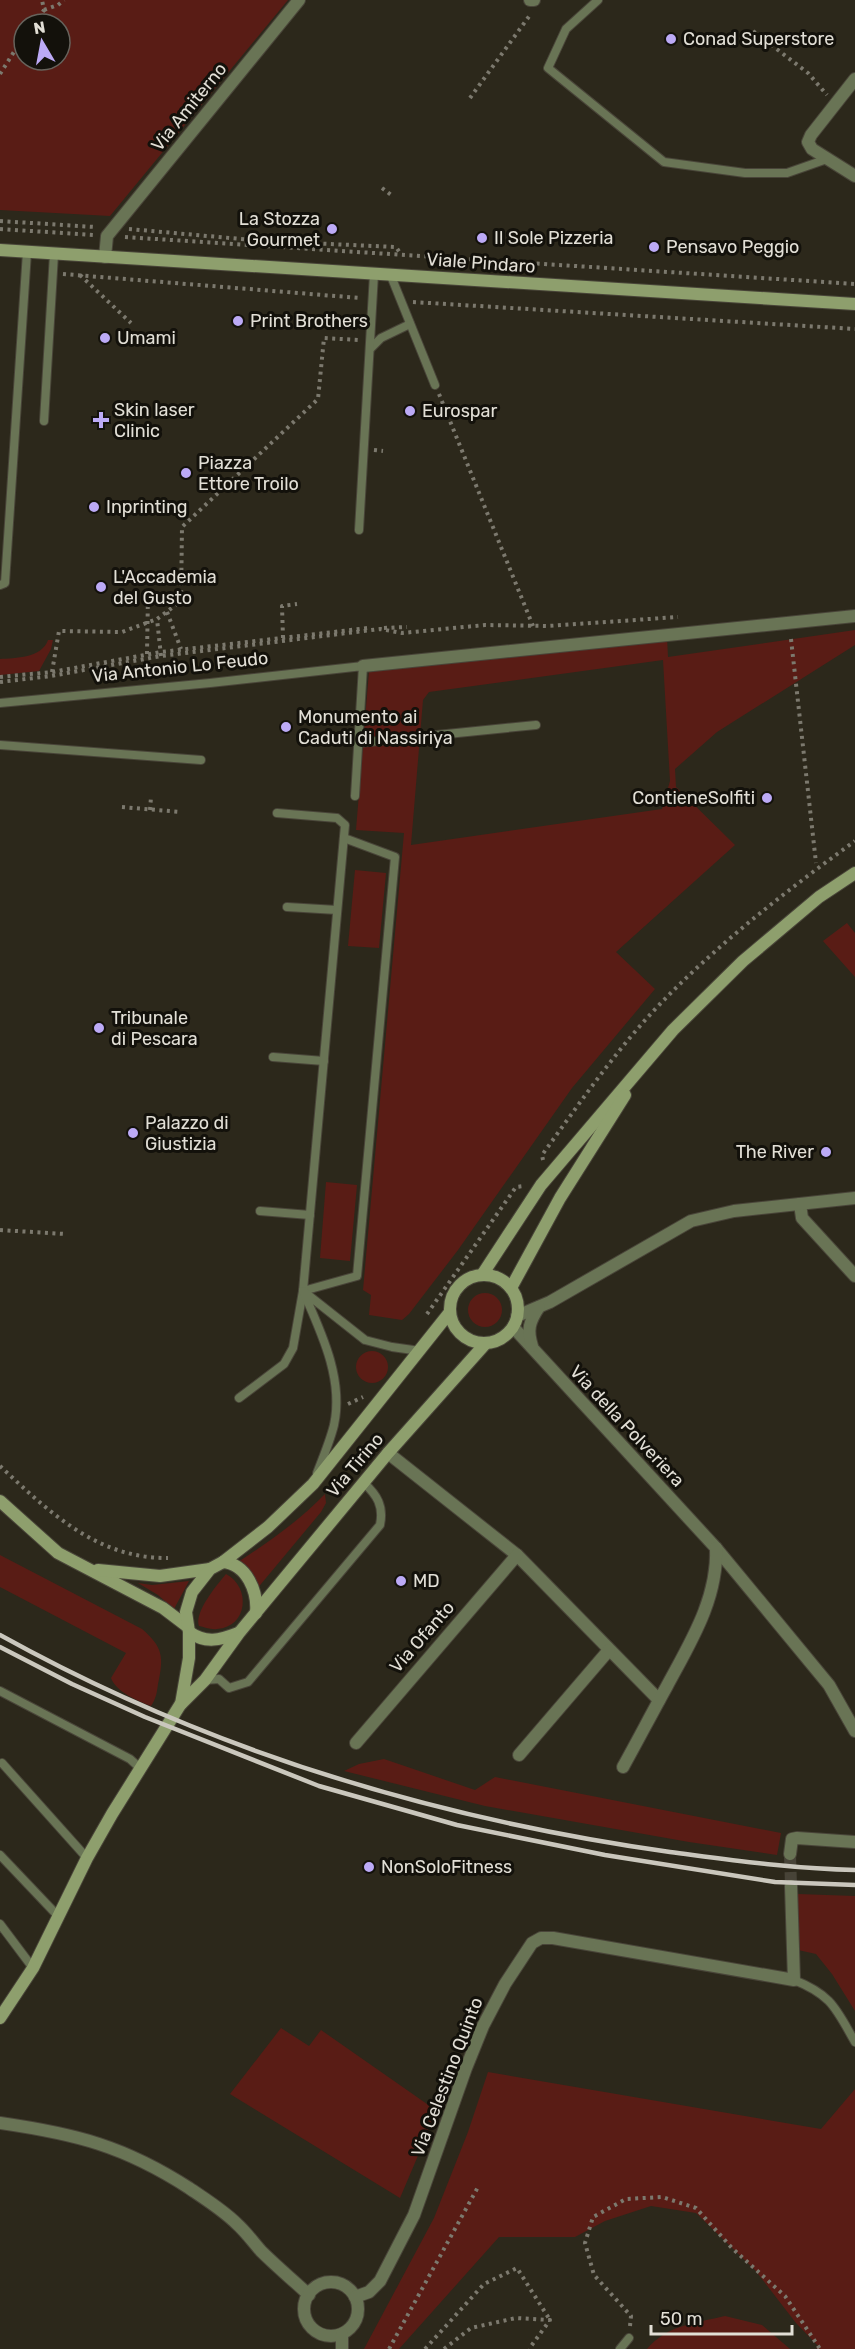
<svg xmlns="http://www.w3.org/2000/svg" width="855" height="2349" font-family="Rubik,sans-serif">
	<rect width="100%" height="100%" fill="#2c281b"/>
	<!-- green -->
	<g fill="#591c15" fill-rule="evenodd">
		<path d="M0,0H288L110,216L0,210ZM24,24H60V60H24Z"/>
		<path d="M855,630V645L717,732L675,769L676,787L735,845L616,952L655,989L572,1088L458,1250L409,1314L402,1320L369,1315L371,1295L363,1290L404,833L356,830L370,659L667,637L668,657ZM663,660L670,781L662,809L411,845L423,700L429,692Z"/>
		<path d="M48,640H53L51,649L39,671L0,675V659C15,658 42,658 48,640Z"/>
		<path d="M355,870L386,873L379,948L348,946Z"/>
		<path d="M847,923L855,933V977L823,941Z"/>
		<path d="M326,1182L357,1185L350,1261L320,1258Z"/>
		<circle cx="485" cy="1310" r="17"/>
		<circle cx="372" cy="1367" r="16"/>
		<path d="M325,1494L326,1503L321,1512L256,1590L238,1562C270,1541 299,1521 325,1494Z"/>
		<path d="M0,1555L142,1629C163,1647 164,1657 158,1684C157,1692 156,1699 151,1706C138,1701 116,1692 111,1678L126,1653L0,1587Z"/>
		<path d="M226,1574C251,1587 248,1627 217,1629C211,1630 204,1627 199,1626C194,1612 217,1585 226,1574Z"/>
		<path d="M189,1581L174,1609L158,1595L138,1583L152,1585Z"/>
		<path d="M384,1759L475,1790L495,1777L781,1833L777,1855L689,1842L485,1806L344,1771L359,1764Z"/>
		<path d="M798,1894L855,1896V2011L832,1974L816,1954L798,1950Z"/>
		<path d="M281,2028L309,2046L321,2030L437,2111L400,2198L230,2094Z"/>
		<path d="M488,2072L821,2129L855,2089V2349H816L819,2347L796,2323L755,2270L696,2213L651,2206L605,2221L575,2237H499L399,2349H364L434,2218L468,2132Z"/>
		<path d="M725,2316L762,2325L790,2349H647C667,2325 696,2323 725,2316Z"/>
	</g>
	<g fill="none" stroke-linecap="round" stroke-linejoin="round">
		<!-- street-tunnel -->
		<path stroke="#474337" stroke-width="12" stroke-dasharray="12 6" stroke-linecap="butt" d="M790,1854L791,1886"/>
		<!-- lane casing -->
		<g stroke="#494539" stroke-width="10">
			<g id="lane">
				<path d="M598,0L566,29L548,68L664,162L745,173H787L827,159"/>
				<path d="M391,276L435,385"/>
				<path d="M371,348L381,338L410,324"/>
				<path d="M44,421L54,254"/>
				<path d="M359,530L374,274"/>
				<path d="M0,585L5,583L27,252"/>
				<path d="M0,703L210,683L363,666L355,796"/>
				<path d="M358,743L536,725"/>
				<path d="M0,745L201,760"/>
				<path d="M287,907L337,910"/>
				<path d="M273,1057L324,1061"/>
				<path d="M260,1211L310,1215"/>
				<path d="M303,1291L357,1276L395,857L344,838"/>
				<path d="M239,1398L284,1364L293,1348L303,1291L345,825L337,818L277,813"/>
				<path d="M317,1473C323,1458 330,1441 334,1425C344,1379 321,1332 303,1291L365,1340L392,1347L420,1351"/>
				<path d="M205,1680L219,1679L229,1688L248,1682L380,1525C384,1506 377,1495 364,1483"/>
				<path d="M0,1691L130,1759L140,1768"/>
				<path d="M2,1763L87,1858"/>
				<path d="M0,1855L58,1916"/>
				<path d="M0,1924L33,1968"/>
				<path d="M794,1980C832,1995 836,2009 855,2042"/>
				<path d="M620,2349L629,2338"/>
			</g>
		</g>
		<!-- street casing -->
		<g stroke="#494539" stroke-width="14">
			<g id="street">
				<path d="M530,0H534"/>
				<path d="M855,79L811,135L808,142L812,149L855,176"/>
				<path d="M105,257L107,236L299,0"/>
				<path d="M363,666L855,616"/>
				<path d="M800,1204L802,1218L855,1276"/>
				<path d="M517,1316L550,1302L691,1221L734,1211L855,1198"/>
				<path d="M513,1327L716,1548L829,1685L855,1731"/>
				<path d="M532,1346C527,1330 529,1322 539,1307"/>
				<path d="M388,1453L517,1555L659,1700"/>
				<path d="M356,1743L517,1555"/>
				<path d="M519,1755L609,1650"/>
				<path d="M623,1767C638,1740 652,1713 667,1686C690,1643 718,1599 716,1548"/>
				<path d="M790,1854L792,1839L797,1838L855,1842"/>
				<path d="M0,2123C76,2134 124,2146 189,2188C205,2199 223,2210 237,2224C246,2232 253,2242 261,2251C276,2266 293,2280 309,2295"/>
				<circle cx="331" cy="2309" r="27"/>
				<path d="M355,2297L369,2292L380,2281L414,2215L466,2068L483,2026L505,1984L532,1943L541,1938H553L794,1980L791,1886"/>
				<path d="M342,2334V2349"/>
			</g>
		</g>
		<!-- secondary casing -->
		<g stroke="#494539" stroke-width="14">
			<g id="secondary">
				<path d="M0,250L855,304"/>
				<path d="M482,1275L541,1185L673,1030L743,961L819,897L855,873"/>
				<circle cx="484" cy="1309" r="34"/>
				<path d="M511,1288L560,1198L625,1095"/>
				<path d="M0,1501L58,1553L163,1608L188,1627"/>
				<path d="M223,1562C247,1564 258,1592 256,1613"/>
				<path d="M98,1570L160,1576L210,1569"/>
				<path d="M189,1632C206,1644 220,1640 238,1633"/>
				<path d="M181,1704L189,1658V1632L186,1612L192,1592L210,1569L223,1562L268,1527L313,1484L450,1312"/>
				<path d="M0,2018L33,1968L87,1858L112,1814L180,1705L205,1680L239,1633L388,1453L486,1343"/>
			</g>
		</g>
		<!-- path -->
		<g stroke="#7c796e" stroke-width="4" stroke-dasharray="3 4.5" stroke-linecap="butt">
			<path d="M44,10L58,5L64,0"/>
			<path d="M34,24L44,10L42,0"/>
			<path d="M753,31L808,73L827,95"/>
			<path d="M0,74L24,36"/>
			<path d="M470,98L530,15"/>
			<path d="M382,188L394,197"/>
			<path d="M0,221L95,227"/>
			<path d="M0,229L94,235"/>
			<path d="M129,229L264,241L396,247L400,253"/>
			<path d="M125,237L855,284"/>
			<path d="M63,274L360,298"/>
			<path d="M80,275L131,323"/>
			<path d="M413,302L855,329"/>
			<path d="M439,394L533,626"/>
			<path d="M374,450L383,451"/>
			<path d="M167,612L181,649"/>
			<path d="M384,628L407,627"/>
			<path d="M283,638L282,606L297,604"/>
			<path d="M791,639L816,863"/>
			<path d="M147,654L148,594"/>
			<path d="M161,656L157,619L181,601L182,527L318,399L324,338L358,340"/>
			<path d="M52,672L59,631L122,632L157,619"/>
			<path d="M0,677L52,672L161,652L368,628"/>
			<path d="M0,682L51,676L161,656L380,629L402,633L485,625L548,626L678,617"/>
			<path d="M122,807L181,812"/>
			<path d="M150,810L151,797"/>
			<path d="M543,1160L542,1155C579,1104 616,1050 660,1004C719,943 786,891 855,841"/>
			<path d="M0,1230L65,1234"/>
			<path d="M427,1314L516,1187L524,1186"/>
			<path d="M348,1404L363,1397"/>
			<path d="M0,1466C48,1511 97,1559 168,1558"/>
			<path d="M630,2326L631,2316L594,2275L585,2243L593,2217L626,2199L662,2197L696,2208L732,2248L785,2296L820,2349"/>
			<path d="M389,2349L478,2187"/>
			<path d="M425,2349L484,2284L517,2268L550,2320"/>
			<path d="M444,2349L471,2328L516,2318L550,2320L529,2349"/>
		</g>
		<!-- lane -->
		<use href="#lane" stroke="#697455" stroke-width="8"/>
		<!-- street -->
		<use href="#street" stroke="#697455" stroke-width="12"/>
		<!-- secondary -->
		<use href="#secondary" stroke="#8e9f6d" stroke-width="12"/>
		<!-- rail -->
		<g stroke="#cac7bd" stroke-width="4.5">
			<path d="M0,1635C207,1750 437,1819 670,1852C732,1860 793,1869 855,1870"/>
			<path d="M0,1647L72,1684L145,1717L319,1786L457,1825L605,1855L775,1882L855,1885"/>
		</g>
	</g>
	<!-- markers -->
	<g fill="#bcaaf6" stroke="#13110b" stroke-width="2">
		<circle cx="671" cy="39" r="6"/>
		<circle cx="332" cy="229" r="6"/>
		<circle cx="482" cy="238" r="6"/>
		<circle cx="654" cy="247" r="6"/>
		<circle cx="238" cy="321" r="6"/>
		<circle cx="105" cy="338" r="6"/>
		<circle cx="410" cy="411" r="6"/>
		<path d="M98 411h6v6h6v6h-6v6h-6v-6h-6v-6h6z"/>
		<circle cx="186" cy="473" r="6"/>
		<circle cx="94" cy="507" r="6"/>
		<circle cx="101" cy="587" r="6"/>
		<circle cx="286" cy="727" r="6"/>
		<circle cx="767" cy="798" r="6"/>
		<circle cx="99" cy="1028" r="6"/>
		<circle cx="133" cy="1133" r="6"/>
		<circle cx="826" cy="1152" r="6"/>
		<circle cx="401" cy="1581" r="6"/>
		<circle cx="369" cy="1867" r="6"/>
	</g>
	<g text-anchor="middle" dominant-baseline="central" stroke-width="6" stroke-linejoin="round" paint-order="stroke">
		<!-- poi labels -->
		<g font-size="18" fill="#e2dfd6" stroke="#13110b" text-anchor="start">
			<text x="683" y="39">Conad Superstore</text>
			<text x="320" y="219" text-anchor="end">La Stozza<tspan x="320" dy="21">Gourmet</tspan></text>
			<text x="494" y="238">Il Sole Pizzeria</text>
			<text x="666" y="247">Pensavo Peggio</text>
			<text x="250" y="321">Print Brothers</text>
			<text x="117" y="338">Umami</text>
			<text x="114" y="410">Skin laser<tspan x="114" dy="21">Clinic</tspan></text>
			<text x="422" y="411">Eurospar</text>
			<text x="198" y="463">Piazza<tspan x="198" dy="21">Ettore Troilo</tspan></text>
			<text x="106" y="507">Inprinting</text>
			<text x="113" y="577">L'Accademia<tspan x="113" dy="21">del Gusto</tspan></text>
			<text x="298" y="717">Monumento ai<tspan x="298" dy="21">Caduti di Nassiriya</tspan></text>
			<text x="755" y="798" text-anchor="end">ContieneSolfiti</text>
			<text x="111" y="1018">Tribunale<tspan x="111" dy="21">di Pescara</tspan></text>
			<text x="145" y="1123">Palazzo di<tspan x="145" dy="21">Giustizia</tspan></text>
			<text x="814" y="1152" text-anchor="end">The River</text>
			<text x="413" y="1581">MD</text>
			<text x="381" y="1867">NonSoloFitness</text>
		</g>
		<!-- street labels -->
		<g font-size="18" fill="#e2dfd6" stroke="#13110b">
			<text transform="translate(189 107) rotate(-51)">Via Amiterno</text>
			<text transform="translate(481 263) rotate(4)">Viale Pindaro</text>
			<text transform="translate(180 667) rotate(-6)">Via Antonio Lo Feudo</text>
			<text transform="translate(627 1426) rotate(47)">Via della Polveriera</text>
			<text transform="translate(355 1465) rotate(-50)">Via Tirino</text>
			<text transform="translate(422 1637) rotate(-49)">Via Ofanto</text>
			<text transform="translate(447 2077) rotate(-69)">Via Celestino Quinto</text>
		</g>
	</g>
	<!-- north arrow -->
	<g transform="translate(42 42) rotate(350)"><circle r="28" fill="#13110b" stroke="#66635c" stroke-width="1.5"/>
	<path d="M0-4.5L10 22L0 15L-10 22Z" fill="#bcaaf6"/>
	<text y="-9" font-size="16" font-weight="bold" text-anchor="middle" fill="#e2dfd6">N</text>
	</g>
	<!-- scale -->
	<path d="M651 2325v9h141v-9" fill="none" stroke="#e2dfd6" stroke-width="3"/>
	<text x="660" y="2325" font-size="18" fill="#e2dfd6" stroke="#13110b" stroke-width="4.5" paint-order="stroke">50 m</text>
</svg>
